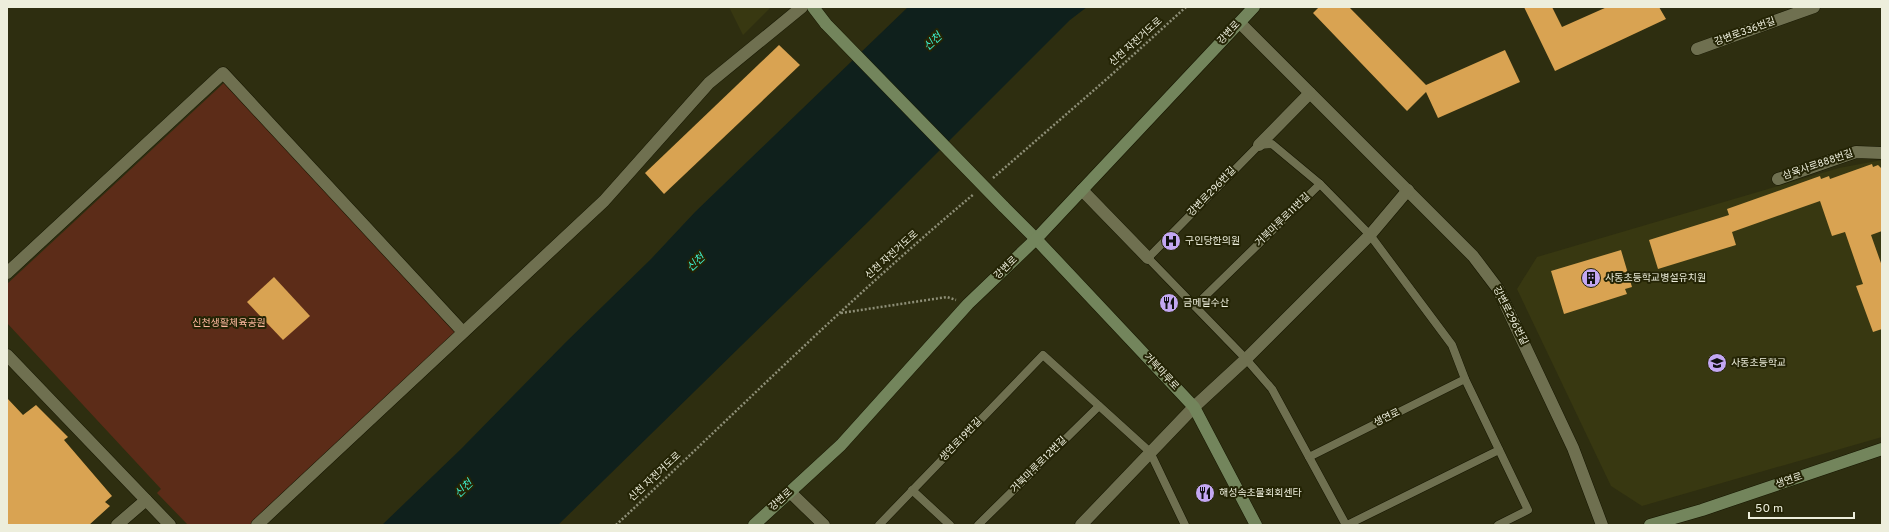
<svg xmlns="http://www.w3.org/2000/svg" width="1889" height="532" font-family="Overpass,'Noto Sans KR',sans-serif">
	<rect width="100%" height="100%" fill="#2e2e10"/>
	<!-- built -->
	<g fill="#383811">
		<path d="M729,7H771L743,35Z"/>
		<path d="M1882,160V437L1642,506L1611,486L1517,289L1537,257L1839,168Z"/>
	</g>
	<!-- green -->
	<path fill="#5c2c18" d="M226,81L459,333L252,525H188L157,493L161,489L7,323V284Z"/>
	<!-- water -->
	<path fill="#0f201c" d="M908,7H1087L1070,20L870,220L558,525H382L461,449L565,343L651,259L695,212Z"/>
	<!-- building -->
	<g fill="#d9a352">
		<path d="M1319,7H1349L1426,85L1505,50L1520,82L1438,118L1426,92L1407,111L1313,13Z"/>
		<path d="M1524,7H1552L1562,27L1607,7H1659L1666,19L1555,71Z"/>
		<path d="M779,45L800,65L664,194L645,173Z"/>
		<path d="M1872,164L1873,167L1878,165L1882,169V231L1871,235L1882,266V329L1873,332L1856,286L1863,284L1845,232L1832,236L1820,201L1732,232L1736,245L1658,269L1649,240L1729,215L1727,209L1820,176L1821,179L1829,176L1830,179Z"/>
		<path d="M1621,250L1632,287L1625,289L1627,294L1564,314L1551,271Z"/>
		<path d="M274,277L310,316L283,340L247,302Z"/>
		<path d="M7,398L23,415L36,405L68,437L64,440L112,496L105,502L110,506L89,525H7Z"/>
	</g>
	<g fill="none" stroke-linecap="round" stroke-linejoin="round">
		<!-- lane casing -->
		<g stroke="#161600" stroke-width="9">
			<g id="lane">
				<path d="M1320,184L1272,144L1259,145L1148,258L1246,359L1272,389L1346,525"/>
				<path d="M1195,306L1320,184L1370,235L1452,345L1465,379L1528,510L1498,525"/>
				<path d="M1309,457L1465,379"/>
				<path d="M912,490L950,525"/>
				<path d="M879,525L1043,355L1150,452L1185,525"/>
				<path d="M978,525L1099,406"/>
				<path d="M1347,525L1499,450"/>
			</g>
		</g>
		<!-- street casing -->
		<g stroke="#161600" stroke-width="13">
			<g id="street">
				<path d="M1240,23L1473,256L1498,289L1573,448L1602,525"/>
				<path d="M1697,49L1814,7"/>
				<path d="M1259,145L1310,93"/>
				<path d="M1778,179L1856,152L1882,153"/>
				<path d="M1082,190L1148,258"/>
				<path d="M7,273L223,73L463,332"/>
				<path d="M7,355L170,525"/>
				<path d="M790,492L824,525"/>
				<path d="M117,525L146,500"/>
				<path d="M257,525L604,201L709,83L802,7"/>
				<path d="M1081,525L1194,407L1246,359L1370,235L1408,190"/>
			</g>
		</g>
		<!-- secondary casing -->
		<g stroke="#161600" stroke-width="13">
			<g id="secondary">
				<path d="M813,7L826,24"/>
				<path d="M1003,206L1036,239L1194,407L1256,525"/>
				<path d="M754,525L841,445L968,304L1036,239L1254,7"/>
				<path d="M1650,525L1702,510L1882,449"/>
			</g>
		</g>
		<!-- path -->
		<g stroke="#8e8f77" stroke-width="2.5" stroke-dasharray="2 2" stroke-linecap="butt">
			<path d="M993,178L1109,77L1186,7"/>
			<path d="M841,313L947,297L956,300"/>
			<path d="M616,525C735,414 849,298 974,194"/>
		</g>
		<!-- lane -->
		<use href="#lane" stroke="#6f7050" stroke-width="8"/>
		<!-- street -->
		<use href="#street" stroke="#6f7050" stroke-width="12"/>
		<!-- secondary -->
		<use href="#secondary" stroke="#73855c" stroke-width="12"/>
		<!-- secondary-bridge casing -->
		<g stroke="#161600" stroke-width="13" stroke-linecap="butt">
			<path id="secondary-bridge" d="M826,24L1003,206"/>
		</g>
		<!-- secondary-bridge -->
		<use href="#secondary-bridge" stroke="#73855c" stroke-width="12"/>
	</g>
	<!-- icons -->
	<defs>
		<g id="hospital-disc" transform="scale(1)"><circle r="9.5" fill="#c3a7f2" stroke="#242405"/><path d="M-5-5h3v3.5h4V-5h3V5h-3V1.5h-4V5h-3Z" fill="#111"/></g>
		<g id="building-disc" transform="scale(1)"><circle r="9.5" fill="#c3a7f2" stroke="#242405"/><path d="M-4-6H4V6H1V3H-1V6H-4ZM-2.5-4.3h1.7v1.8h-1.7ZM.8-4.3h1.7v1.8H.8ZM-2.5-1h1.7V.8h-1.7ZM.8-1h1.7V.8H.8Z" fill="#111"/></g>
		<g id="restaurant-disc" transform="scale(1)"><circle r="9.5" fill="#c3a7f2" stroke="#242405"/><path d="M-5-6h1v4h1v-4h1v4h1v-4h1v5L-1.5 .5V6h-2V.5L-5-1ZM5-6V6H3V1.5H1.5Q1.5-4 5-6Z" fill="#111"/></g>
		<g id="school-disc" transform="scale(1)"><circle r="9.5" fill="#c3a7f2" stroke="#242405"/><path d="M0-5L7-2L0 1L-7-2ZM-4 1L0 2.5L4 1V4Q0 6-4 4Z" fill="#111"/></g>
	</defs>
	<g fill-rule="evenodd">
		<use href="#hospital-disc" x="1171" y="241"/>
		<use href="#building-disc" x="1591" y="278"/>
		<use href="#restaurant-disc" x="1169" y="303"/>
		<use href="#school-disc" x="1717" y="363"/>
		<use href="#restaurant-disc" x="1205" y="493"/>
	</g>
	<g text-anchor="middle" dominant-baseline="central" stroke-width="4" stroke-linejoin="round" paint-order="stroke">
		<!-- street labels -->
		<g font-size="10" fill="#edeedc" stroke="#242405">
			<text transform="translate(1745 32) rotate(-20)">강변로336번길</text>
			<text transform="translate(1229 33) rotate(-47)">강변로</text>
			<text transform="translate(1136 42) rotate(-42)">신천 자전거도로</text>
			<text transform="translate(1818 165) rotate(-19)">삼육사로888번길</text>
			<text transform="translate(1212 192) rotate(-46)">강변로296번길</text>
			<text transform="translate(1283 220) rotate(-44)">거북마루로11번길</text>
			<text transform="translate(892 255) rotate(-42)">신천 자전거도로</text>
			<text transform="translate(1006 268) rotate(-44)">강변로</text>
			<text transform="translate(1510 316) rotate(63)">강변로296번길</text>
			<text transform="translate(1161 372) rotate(47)">거북마루로</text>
			<text transform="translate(1387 418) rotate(-26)">생연로</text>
			<text transform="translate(961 440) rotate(-46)">생연로19번길</text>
			<text transform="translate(1039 465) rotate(-45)">거북마루로12번길</text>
			<text transform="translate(655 477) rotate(-43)">신천 자전거도로</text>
			<text transform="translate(1789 481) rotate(-19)">생연로</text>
			<text transform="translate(781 500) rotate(-42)">강변로</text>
		</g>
		<!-- poi labels -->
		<g font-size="10" fill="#edeedc" stroke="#242405" text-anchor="start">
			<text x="1185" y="241">구인당한의원</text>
			<text x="1605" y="278">사동초등학교병설유치원</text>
			<text x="1183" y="303">금메달수산</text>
			<text x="1731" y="363">사동초등학교</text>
			<text x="1219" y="493">해성속초물회회센타</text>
		</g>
		<!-- park labels -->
		<g font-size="10" fill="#fcb79d" stroke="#242405">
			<text x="229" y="323">신천생활체육공원</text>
		</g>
		<!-- water labels -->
		<g font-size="11" font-style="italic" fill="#3eefce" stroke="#242405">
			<text transform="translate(933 42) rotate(-43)">신천</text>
			<text transform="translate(696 263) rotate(-43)">신천</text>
			<text transform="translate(464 489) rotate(-44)">신천</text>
		</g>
	</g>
	<!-- border -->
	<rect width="1889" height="532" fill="none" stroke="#edeedc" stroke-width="16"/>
	<!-- scale -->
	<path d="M1749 512v6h105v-6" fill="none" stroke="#edeedc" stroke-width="2"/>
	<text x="1755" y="512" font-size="12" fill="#edeedc" stroke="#242405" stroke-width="3" paint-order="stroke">50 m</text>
</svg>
